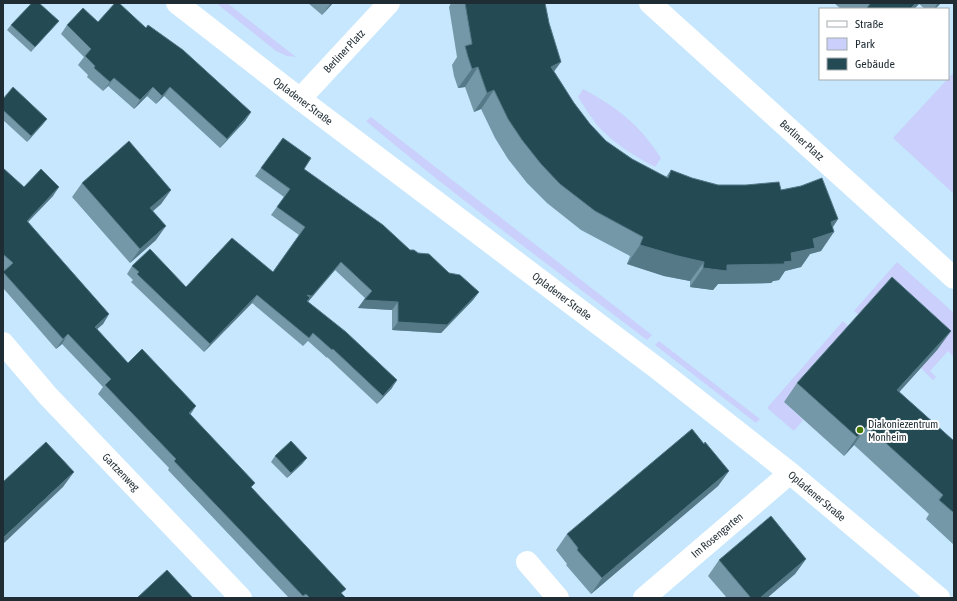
<svg xmlns="http://www.w3.org/2000/svg" width="957" height="601" font-family="'Asap Condensed',sans-serif">
	<rect width="100%" height="100%" fill="#c6e7fe"/>
	<!-- green -->
	<g fill="#cad0fb">
		<path d="M216,3H227L296,57L287,56L276,51Z"/>
		<path d="M954,72V194L893,138Z"/>
		<path d="M583,89C618,108 639,124 661,158L655,167C634,156 613,143 597,125C590,116 584,106 578,97Z"/>
		<path d="M371,117L652,335L647,340C553,268 457,198 366,121Z"/>
		<path d="M897,262L954,313V357L948,351L930,371L936,377L933,380L921,368L937,350L861,317L854,311Z"/>
		<path d="M843,321L850,328L784,402L803,420L794,431L767,408Z"/>
		<path d="M659,341L760,419L756,423L655,345Z"/>
	</g>
	<g fill="none" stroke-linecap="round" stroke-linejoin="round">
		<!-- minor -->
		<g stroke="#fff" stroke-width="22">
			<path d="M177,3L300,99L658,369L790,473L939,598"/>
			<path d="M650,3L954,278"/>
			<path d="M300,99L389,3"/>
			<path d="M3,343L48,396L241,598"/>
			<path d="M527,562L558,598"/>
			<path d="M644,598L790,473"/>
		</g>
	</g>
	<!-- wall -->
	<g fill="#7598a9">
		<path d="M29,3H39L58,21L54,26L31,52L7,30L11,25L30,5Z"/>
		<path d="M308,3H333L322,15Z"/>
		<path d="M451,3H545L554,71L574,103L590,124L606,141L632,159L666,177L671,170L692,178L718,185L781,190L838,219L833,227L821,251L810,254L801,267L785,271L779,280L773,281L771,283L718,284L713,290L690,287V281L664,276L627,264L630,256L581,230L547,203L527,183L508,159L495,138L481,109L474,112L465,87L458,88L454,76L452,65L457,57L449,7Z"/>
		<path d="M834,3H941L935,9H925L919,4L914,9H841Z"/>
		<path d="M98,22L146,28L251,112L245,121L220,148L164,96L156,104L147,96L134,109L108,86L103,91L87,77L88,75L78,65L84,57L61,34L67,25Z"/>
		<path d="M3,99L43,124L27,142L3,120Z"/>
		<path d="M283,138L304,169L410,250L418,253L479,292L473,300L441,333L392,330V310L358,308L365,298L335,270L308,302L392,388L377,404L327,357V358L308,341L303,346L252,303L204,352L131,282L133,280L127,274L132,266L186,287L273,272L299,235L271,215L284,197L255,176Z"/>
		<path d="M3,168L24,187L53,196L28,222L109,314L103,324L97,329L128,363L190,415L346,598H289L168,470L169,468L98,394L103,387L62,344L56,349L3,288V272L4,271L3,270Z"/>
		<path d="M82,183L171,190L161,204L153,211L156,240L130,263L72,197Z"/>
		<path d="M951,331L937,350L899,392L954,441V545L926,519L929,514L854,445L844,456L784,402L797,383Z"/>
		<path d="M704,444L729,471L718,486L591,594L566,565L567,564L556,550L567,534Z"/>
		<path d="M275,456L303,463L287,478L271,462Z"/>
		<path d="M806,559L795,574L767,598H727L708,576L719,560Z"/>
	</g>
	<!-- shaded-wall -->
	<g fill="#557987">
		<path d="M331,3H333L322,15Z"/>
		<path d="M916,3H920L914,9H910Z"/>
		<path d="M938,3H941L935,9H934Z"/>
		<path d="M561,62L547,81L551,67Z"/>
		<path d="M478,67L465,87L458,88L472,69Z"/>
		<path d="M114,78L108,86L103,91L110,82Z"/>
		<path d="M153,87L147,96L134,109L140,100Z"/>
		<path d="M170,87L164,96L156,104L162,96Z"/>
		<path d="M494,90L481,109L474,112L487,93Z"/>
		<path d="M251,112L245,121L220,148L227,139Z"/>
		<path d="M47,119L43,124L27,142L31,136Z"/>
		<path d="M59,187L53,196L20,230L27,221Z"/>
		<path d="M171,190L161,204L140,222L150,208Z"/>
		<path d="M838,219L828,234L834,232L821,251L810,254L801,267L785,271L779,280L773,281L771,283L718,284L713,290L690,287L703,268L727,265L784,262L791,253L813,239L831,222Z"/>
		<path d="M166,226L156,240L130,263L140,249Z"/>
		<path d="M640,245L704,262L690,281L664,276L627,264Z"/>
		<path d="M341,262L335,270L306,304L307,295Z"/>
		<path d="M479,292L473,300L441,333L392,330L398,322Z"/>
		<path d="M257,295L252,303L204,352L210,344Z"/>
		<path d="M364,300L398,302L392,310L358,308Z"/>
		<path d="M109,314L103,324L88,337L95,327Z"/>
		<path d="M951,331L937,350L884,409L897,390Z"/>
		<path d="M68,334L62,344L56,349L63,339Z"/>
		<path d="M397,380L392,388L377,404L383,396Z"/>
		<path d="M196,406L190,415L189,413Z"/>
		<path d="M867,426L854,445L844,456L857,437Z"/>
		<path d="M307,458L303,463L287,478L291,473Z"/>
		<path d="M729,471L718,486L591,594L602,578Z"/>
		<path d="M74,472L63,487L3,544V538Z"/>
		<path d="M806,559L795,574L767,598H760Z"/>
	</g>
	<!-- building -->
	<g fill="#244a54" stroke="#557987">
		<path d="M32,3H39L59,21L35,47L11,25Z"/>
		<path d="M115,3H119L146,28L148,25L183,50L251,112L227,139L170,87L162,96L153,87L140,100L114,78L110,82L94,68L95,66L85,56L91,49L67,25L83,8L98,22Z"/>
		<path d="M465,3H545L549,23L561,62L551,67L574,103L590,124L606,141L632,159L668,178L671,170L692,178L718,185H746L779,182L781,190L801,186L822,178L838,219L831,222L834,232L813,239L815,248L791,253L792,261L784,262L785,264L727,265V271L703,268L704,262L678,256L640,245L643,237L595,211L560,184L541,164L522,140L508,119L494,90L487,93L478,67L472,69L468,57L465,46L472,44Z"/>
		<path d="M868,3H916L910,9H866L870,4Z"/>
		<path d="M13,87L47,119L31,136L3,110V99Z"/>
		<path d="M283,138L311,158L304,169L383,225L410,250H414L418,253L429,254L449,273L460,275L479,292L447,325L398,322V302L364,300L372,291L341,262L312,296L307,295L310,298L307,301L346,332L397,380L383,396L333,349L332,350L313,333L309,338L257,295L210,344L137,274L139,272L132,266L150,249L186,287L232,238L273,272L305,227L277,207L290,189L261,168Z"/>
		<path d="M129,141L171,190L150,208L166,226L140,249L82,183Z"/>
		<path d="M3,168L24,187L41,169L59,187L27,221L109,314L95,327L128,363L142,349L196,406L189,413L255,483L251,487L346,589L341,593L346,598H310L306,594L303,596L174,461L176,459L105,385L111,379L68,334L63,339L3,272L13,263L3,254Z"/>
		<path d="M892,277L951,331L897,390L954,441V513L939,500L943,495L867,426L857,437L797,383Z"/>
		<path d="M692,429L704,444L705,442L729,471L602,578L577,550L578,548L567,534Z"/>
		<path d="M291,441L307,458L291,473L275,456Z"/>
		<path d="M46,442L74,472L3,538V482Z"/>
		<path d="M771,516L806,559L760,598H751L719,560Z"/>
		<path d="M167,570L193,598H137Z"/>
	</g>
	<!-- markers -->
	<circle fill="#477a06" stroke="#fff" stroke-width="1.5" cx="860" cy="430" r="4"/>
	<g text-anchor="middle" dominant-baseline="central" stroke-width="4" stroke-linejoin="round" paint-order="stroke">
		<!-- street labels -->
		<g font-size="11" fill="#1f2c34" stroke="#fff">
			<text transform="translate(344 51) rotate(-47)">Berliner Platz</text>
			<text transform="translate(303 101) rotate(37)">Opladener Straße</text>
			<text transform="translate(802 140) rotate(42)">Berliner Platz</text>
			<text transform="translate(562 296) rotate(37)">Opladener Straße</text>
			<text transform="translate(121 472) rotate(46)">Gartzenweg</text>
			<text transform="translate(817 496) rotate(40)">Opladener Straße</text>
			<text transform="translate(717 535) rotate(-40)">Im Rosengarten</text>
		</g>
		<!-- poi labels -->
		<g font-size="11" fill="#1f2c34" stroke="#fff" text-anchor="start">
			<text x="868" y="424">Diakoniezentrum<tspan x="868" dy="13">Monheim</tspan></text>
		</g>
	</g>
	<!-- border -->
	<rect width="957" height="601" fill="none" stroke="#1f2c34" stroke-width="8"/>
	<!-- legend -->
	<rect x="819" y="8" width="130" height="72" fill="#ffffff" stroke="#a5abae"/>
	<rect x="827" y="21" width="20" height="6" fill="#ffffff" stroke="#a5abae"/>
	<text x="855" y="28" font-size="12" fill="#1f2c34">Straße</text>
	<rect x="827" y="38" width="20" height="12" fill="#cad0fb" stroke="#a5abae"/>
	<text x="855" y="48" font-size="12" fill="#1f2c34">Park</text>
	<rect x="827" y="58" width="20" height="12" fill="#244a54" stroke="#a5abae"/>
	<text x="855" y="68" font-size="12" fill="#1f2c34">Gebäude</text>
</svg>
